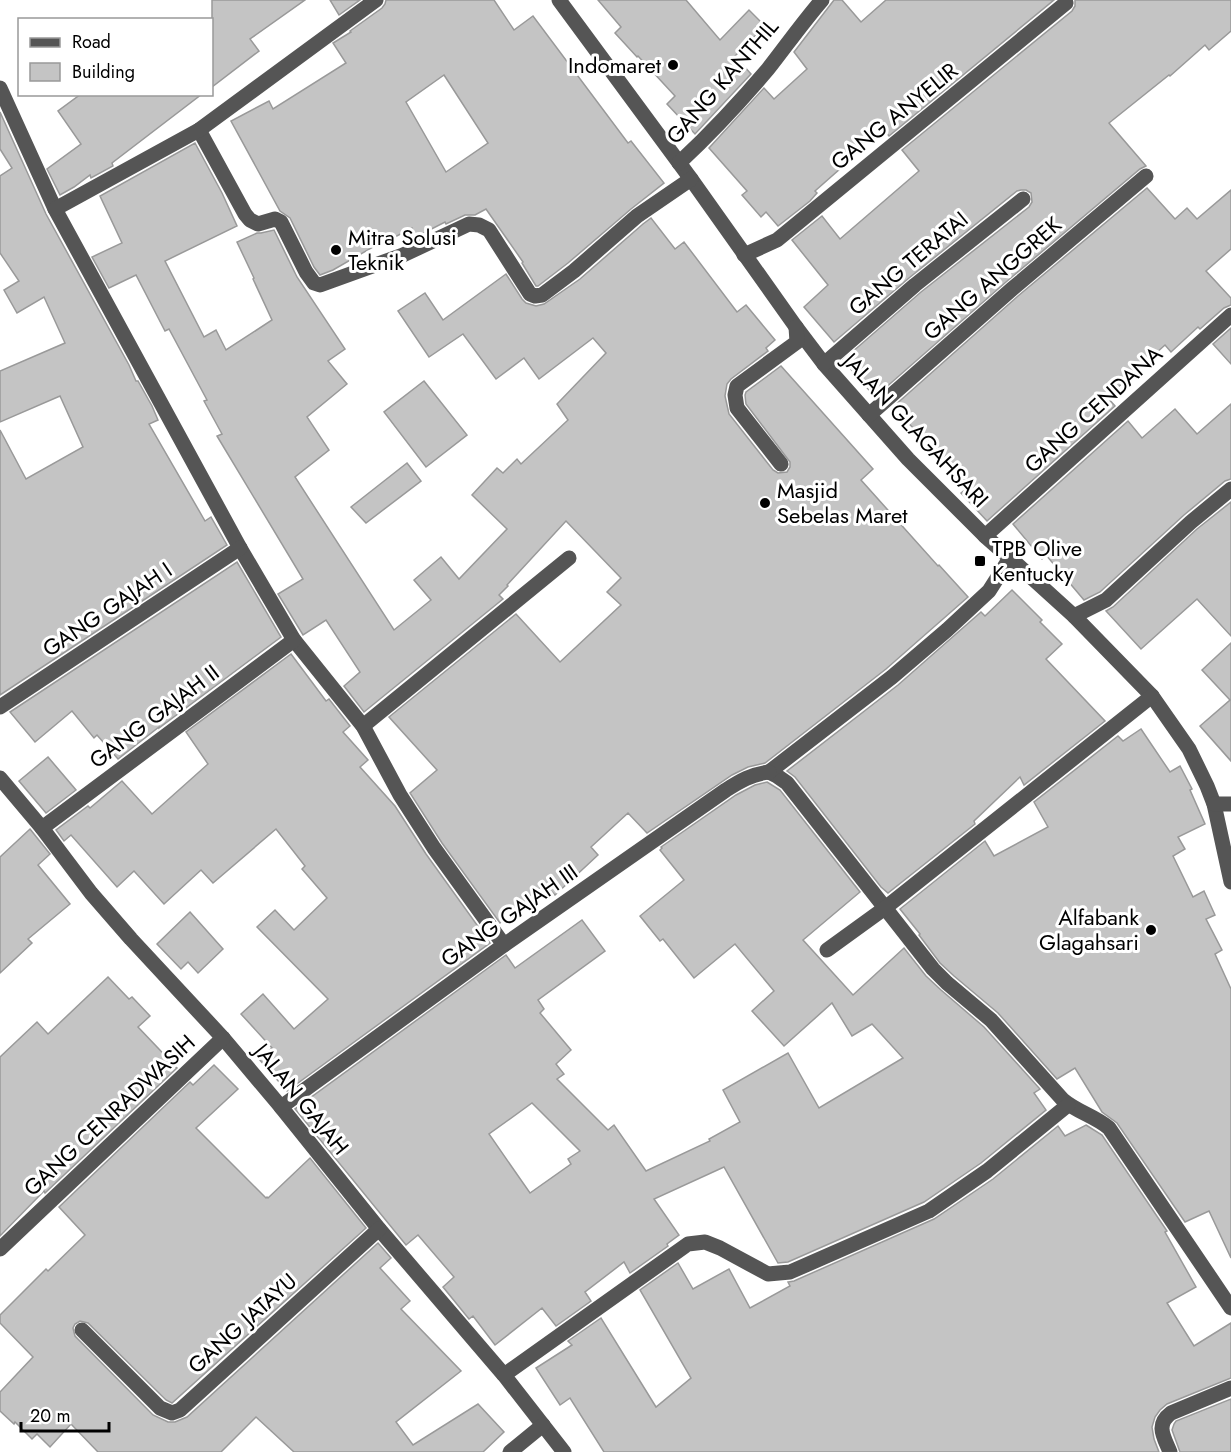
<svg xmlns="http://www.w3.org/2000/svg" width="1231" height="1452" font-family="Jost,sans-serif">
	<rect width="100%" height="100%" fill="#fff"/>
	<!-- building -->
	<g fill="#c4c4c4" stroke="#999" stroke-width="1.5" fill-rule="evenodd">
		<path d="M212,0H305L250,39L259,51L212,87Z"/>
		<path d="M330,0H360L339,15Z"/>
		<path d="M386,0H494L514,30L533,16L628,143L631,141L664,183L631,209L568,263L538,286H536L522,263L523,262L486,209L475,215H465L446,224L445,222L416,237L412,228L393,238L392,236L333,270L320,275L314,267L290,218L280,211L231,121L269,101L273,109L346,63L333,43L351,32L350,31L382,8L385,4ZM444,75L488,143L446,172L406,102Z"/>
		<path d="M598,0H686L720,40L749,10L765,26L735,56L751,74L695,134L667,104L675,96L638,56L637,57L615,33L621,27Z"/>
		<path d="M834,0H842L861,22L886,0H1054L889,136L881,126L837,165L841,168L815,191L817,193L810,201L778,226L766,212L761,217L742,195L747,191L709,148L764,88L774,99L807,69L794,52Z"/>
		<path d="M1075,0H1231V31L1209,50L1205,45L1170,76L1169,75L1109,123L1146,166L1140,169L1006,282L875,397L843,360L921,292L1029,207L1032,202L1031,193L1026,190H1021L1017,191L909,278L834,342L804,307L828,285L792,240L822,216L840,239L919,171L902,150L1072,11L1075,6Z"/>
		<path d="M81,94H202L112,163L113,166L91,178L90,175L74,187L60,195L47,169L81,144L58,111Z"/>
		<path d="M0,112L46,214L129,365L136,381H138L152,406L158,420L149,424L205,521L211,517L227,545L0,695V430L26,479L83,447L60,396L0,422V371L65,343L44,297L17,313L4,290L19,281L0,253V176L12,168L0,149Z"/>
		<path d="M195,143L222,193L237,226L165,261L204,337L216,330L226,350L272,320L253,279L254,278L237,242L257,233H261L274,230L297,277L345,349L328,361L347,384L307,417L329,450L295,477L394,630L431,600L414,580L441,557L459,579L507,529L472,495L497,468L503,473L517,459L521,464L568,420L557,404L606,353L593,338L539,379L524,358L496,379L463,334L429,357L398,311L425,293L443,320L506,274L522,299L526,303L536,306L544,304L580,279L643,224L651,218L675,249L684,242L737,312L746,305L775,340L766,348L768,351L731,379L727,384L725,396L729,414L773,470L778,473L787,472L790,467V462L746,404L745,395L746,392L781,366L873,469L861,480L938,566L939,565L968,597L886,669L765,763L748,767L732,775L647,833L628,813L591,847L598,855L555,895L544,884L500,923L442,843L410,793L437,770L389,717L516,614L560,662L621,605L607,592L621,578L566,521L507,585L508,586L499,595L503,599L364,712L344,686L360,672L326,620L303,635L278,594L303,579L217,436L222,434L204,401L207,400L169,329L165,331L136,275L109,288L92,257L122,243L100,196Z"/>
		<path d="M1147,188L1175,219L1187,208L1197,219L1231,190V249L1206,271L1231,298V305L1224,308L1200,329L1198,327L1171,352L1165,345L1107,397L1115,406L987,521L961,493L967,488L919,433H918L893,407L1018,296Z"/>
		<path d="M1231,328V364L1213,344Z"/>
		<path d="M424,381L467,435L426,467L384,412Z"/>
		<path d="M1231,404V479L1225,481L1184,515L1100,592L1084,600L1046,555L1042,559L1013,524L1128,421L1142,438L1175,409L1197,434Z"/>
		<path d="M407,463L421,481L366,523L351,507Z"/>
		<path d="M1231,502V636L1197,599L1141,649L1106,611L1113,607L1197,529Z"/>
		<path d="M237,562L281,637L159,728V727L118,759L97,735L94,738L72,711L35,742L10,712Z"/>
		<path d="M1012,590L1042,620L1040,622L1062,644L1046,659L1105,721L1024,785L1020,777L974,821L975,824L888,893L881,887L795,777L787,771L898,685L981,612L985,616Z"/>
		<path d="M1231,643V761L1200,726L1230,700L1202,670Z"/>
		<path d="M291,654L326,701L329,699L350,726L343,732L368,760L360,767L395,806L426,854L490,943L287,1091L259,1059L272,1048L241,1014L263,994L294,1029L328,999L257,927L275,910L294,930L327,898L302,869L305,866L276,829L213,883L201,870L164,904L134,871L117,887L71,835L64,841L56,830L88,806L90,808L122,781L152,814L208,764L186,732Z"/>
		<path d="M1141,729L1170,772L1180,766L1192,789L1190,790L1205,824L1178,837L1185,849L1173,856L1193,897L1204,891L1215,915L1206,919L1222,950L1215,954L1231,989V1258L1209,1211L1185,1222L1117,1123L1102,1112L1075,1068L1057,1079L998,1013L954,976L940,963L919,935L920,934L900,909L985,841L994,856L1048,827L1034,802L1118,736L1123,741Z"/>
		<path d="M48,757L76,790L46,813L19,781Z"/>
		<path d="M767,782L780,790L860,892L803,940L853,995L904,948L926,976L941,990L984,1027L1040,1089L1034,1093L1046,1110L981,1163L924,1202L788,1262L778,1263L724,1167L654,1199L679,1235L667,1244L668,1246L630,1273L624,1262L585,1292L591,1301L556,1326L542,1308L495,1345L473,1316L469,1319L443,1287L454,1277L418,1235L406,1245L295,1109L506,955L515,968L582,920L605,951L538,1000L544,1009L540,1013L571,1050L556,1064L564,1074L557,1079L608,1130L614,1125L646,1171L710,1141L709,1139L740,1122L723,1090L788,1053L819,1108L903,1058L872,1024L852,1036L832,1003L784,1046L752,1011L774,991L735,944L694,978L663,939L660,941L640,916L684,880L660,850L662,848L661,847L736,795L755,785ZM532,1103L580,1151L568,1159L571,1164L530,1193L489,1134Z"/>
		<path d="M30,829L50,854L38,865L70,904L28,939L32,943L0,973V857Z"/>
		<path d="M190,912L223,949L198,973L188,962L181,969L157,944Z"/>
		<path d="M108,977L129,999L132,997L150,1016L138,1027L177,1068L45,1193L44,1191L0,1236V1057L37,1022L48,1034Z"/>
		<path d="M214,1065L238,1089L196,1128L266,1198L267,1197L268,1198L310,1158L366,1228L172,1403L166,1400L88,1323L80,1321L75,1324L73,1328L75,1336L153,1415L168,1422H175L187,1417L378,1243L391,1258L380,1268L410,1301L401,1309L461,1371L396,1422L413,1445L478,1404L504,1432L483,1452H294L256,1417L221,1452H98L71,1424L50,1447L37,1434L32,1439L15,1422L14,1424L0,1411V1392L33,1357L0,1323V1315L46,1269L48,1271L85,1235L59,1207L190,1082L193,1085Z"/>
		<path d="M1086,1125L1102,1135L1167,1231L1165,1232L1196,1287L1167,1303L1194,1346L1231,1323V1378L1167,1404L1160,1410L1155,1417L1152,1427L1154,1439L1159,1452H604L570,1398L560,1405L536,1368L572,1345L568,1341L601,1318L656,1407L691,1378L640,1290L678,1263L693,1289L729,1269L750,1308L790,1286L788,1282L794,1281L934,1219L993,1179L1058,1126L1065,1136Z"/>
		<path d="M1231,1399V1452H1180L1172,1430L1174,1424L1176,1421Z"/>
	</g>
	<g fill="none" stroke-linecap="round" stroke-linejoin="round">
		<!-- minor -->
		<g stroke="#555" stroke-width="15">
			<path d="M559,0L691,179L796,327L824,364L908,459L985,536L1010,558L1074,616L1152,696L1189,749L1207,786L1214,804L1231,882"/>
			<path d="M0,88L55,209L240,548L294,640L363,726L400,795L434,848L504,945"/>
			<path d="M199,130L245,214L250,220L258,224L275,219L281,222L306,272L314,283L320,285L403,255L469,224L479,225L489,230L530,294L535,296L542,295L574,271L637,216L691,179"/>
			<path d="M679,163C710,134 740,102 768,69C786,46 803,22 822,0"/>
			<path d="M55,209L199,130L376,0"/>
			<path d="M744,255L777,240L1066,3"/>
			<path d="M824,364L915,285L1023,199"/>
			<path d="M869,415L1012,289L1146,176"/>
			<path d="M781,464L737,408L735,395L737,386L797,342L796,327"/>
			<path d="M985,536L1231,315"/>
			<path d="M1074,616L1106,600L1191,522L1231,489"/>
			<path d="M0,707L240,548"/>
			<path d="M363,726L569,558"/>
			<path d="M769,772L777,776L787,783L933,969L947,983L991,1020L1063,1100C1077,1112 1095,1116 1109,1128L1231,1308"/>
			<path d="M769,772L892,677L947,630L989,591L1010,558"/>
			<path d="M0,778L42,828L91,893L131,939L223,1038L281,1107L379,1229L504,1375L564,1452"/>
			<path d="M1214,804H1231"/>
			<path d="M42,828L294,640"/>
			<path d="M827,950L885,908L1152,696"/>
			<path d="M281,1107L504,945L726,790C740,781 752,774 769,772"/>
			<path d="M0,1249L223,1038"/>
			<path d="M82,1330L160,1408L172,1413L180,1410L379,1229"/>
			<path d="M504,1375L688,1244L705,1242L720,1248L768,1274L790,1272L929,1211L987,1171L1068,1105"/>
			<path d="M510,1452L543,1425"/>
			<path d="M1170,1452C1164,1437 1155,1425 1171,1413L1231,1388"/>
		</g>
	</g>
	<!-- markers -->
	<g fill="#000" stroke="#fff" stroke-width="2">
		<circle cx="673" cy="65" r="6"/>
		<circle cx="336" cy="250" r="6"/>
		<circle cx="765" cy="503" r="6"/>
		<rect x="974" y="555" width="12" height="12" rx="3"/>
		<circle cx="1151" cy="930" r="6"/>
	</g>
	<g text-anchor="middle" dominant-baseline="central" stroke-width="6" stroke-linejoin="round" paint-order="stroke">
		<!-- poi labels -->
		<g font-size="22" fill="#000" stroke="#fff" text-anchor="start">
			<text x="661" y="65" text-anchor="end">Indomaret</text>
			<text x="348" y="237">Mitra Solusi<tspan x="348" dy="25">Teknik</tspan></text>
			<text x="777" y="490">Masjid<tspan x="777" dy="25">Sebelas Maret</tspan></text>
			<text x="992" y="548">TPB Olive<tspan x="992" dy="25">Kentucky</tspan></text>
			<text x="1139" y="917" text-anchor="end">Alfabank<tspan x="1139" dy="25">Glagahsari</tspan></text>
		</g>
		<!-- street labels -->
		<g font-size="22" fill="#000" stroke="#fff">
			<text transform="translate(722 81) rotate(-49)">GANG KANTHIL</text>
			<text transform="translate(894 116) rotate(-39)">GANG ANYELIR</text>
			<text transform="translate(908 263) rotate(-40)">GANG TERATAI</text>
			<text transform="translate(992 278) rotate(-41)">GANG ANGGREK</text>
			<text transform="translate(1093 409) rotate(-42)">GANG CENDANA</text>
			<text transform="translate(916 430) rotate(47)">JALAN GLAGAHSARI</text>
			<text transform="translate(107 609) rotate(-34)">GANG GAJAH I</text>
			<text transform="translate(154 716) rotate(-37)">GANG GAJAH II</text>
			<text transform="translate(509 915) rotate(-35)">GANG GAJAH III</text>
			<text transform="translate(302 1099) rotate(51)">JALAN GAJAH</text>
			<text transform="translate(109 1115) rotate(-43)">GANG CENRADWASIH</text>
			<text transform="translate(242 1323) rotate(-42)">GANG JATAYU</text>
		</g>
	</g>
	<!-- legend -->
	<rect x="18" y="18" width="195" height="78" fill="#ffffff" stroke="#999999" stroke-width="1.5"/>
	<rect x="30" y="38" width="30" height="9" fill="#555555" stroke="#999999" stroke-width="1.5"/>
	<text x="72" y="48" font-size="18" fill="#000000">Road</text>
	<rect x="30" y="63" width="30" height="18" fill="#c4c4c4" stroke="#999999" stroke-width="1.5"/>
	<text x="72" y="78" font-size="18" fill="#000000">Building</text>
	<!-- scale -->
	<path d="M21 1422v9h88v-9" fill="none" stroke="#000000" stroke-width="3"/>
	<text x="30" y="1422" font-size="18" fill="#000000" stroke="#ffffff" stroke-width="4.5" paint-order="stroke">20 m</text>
</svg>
